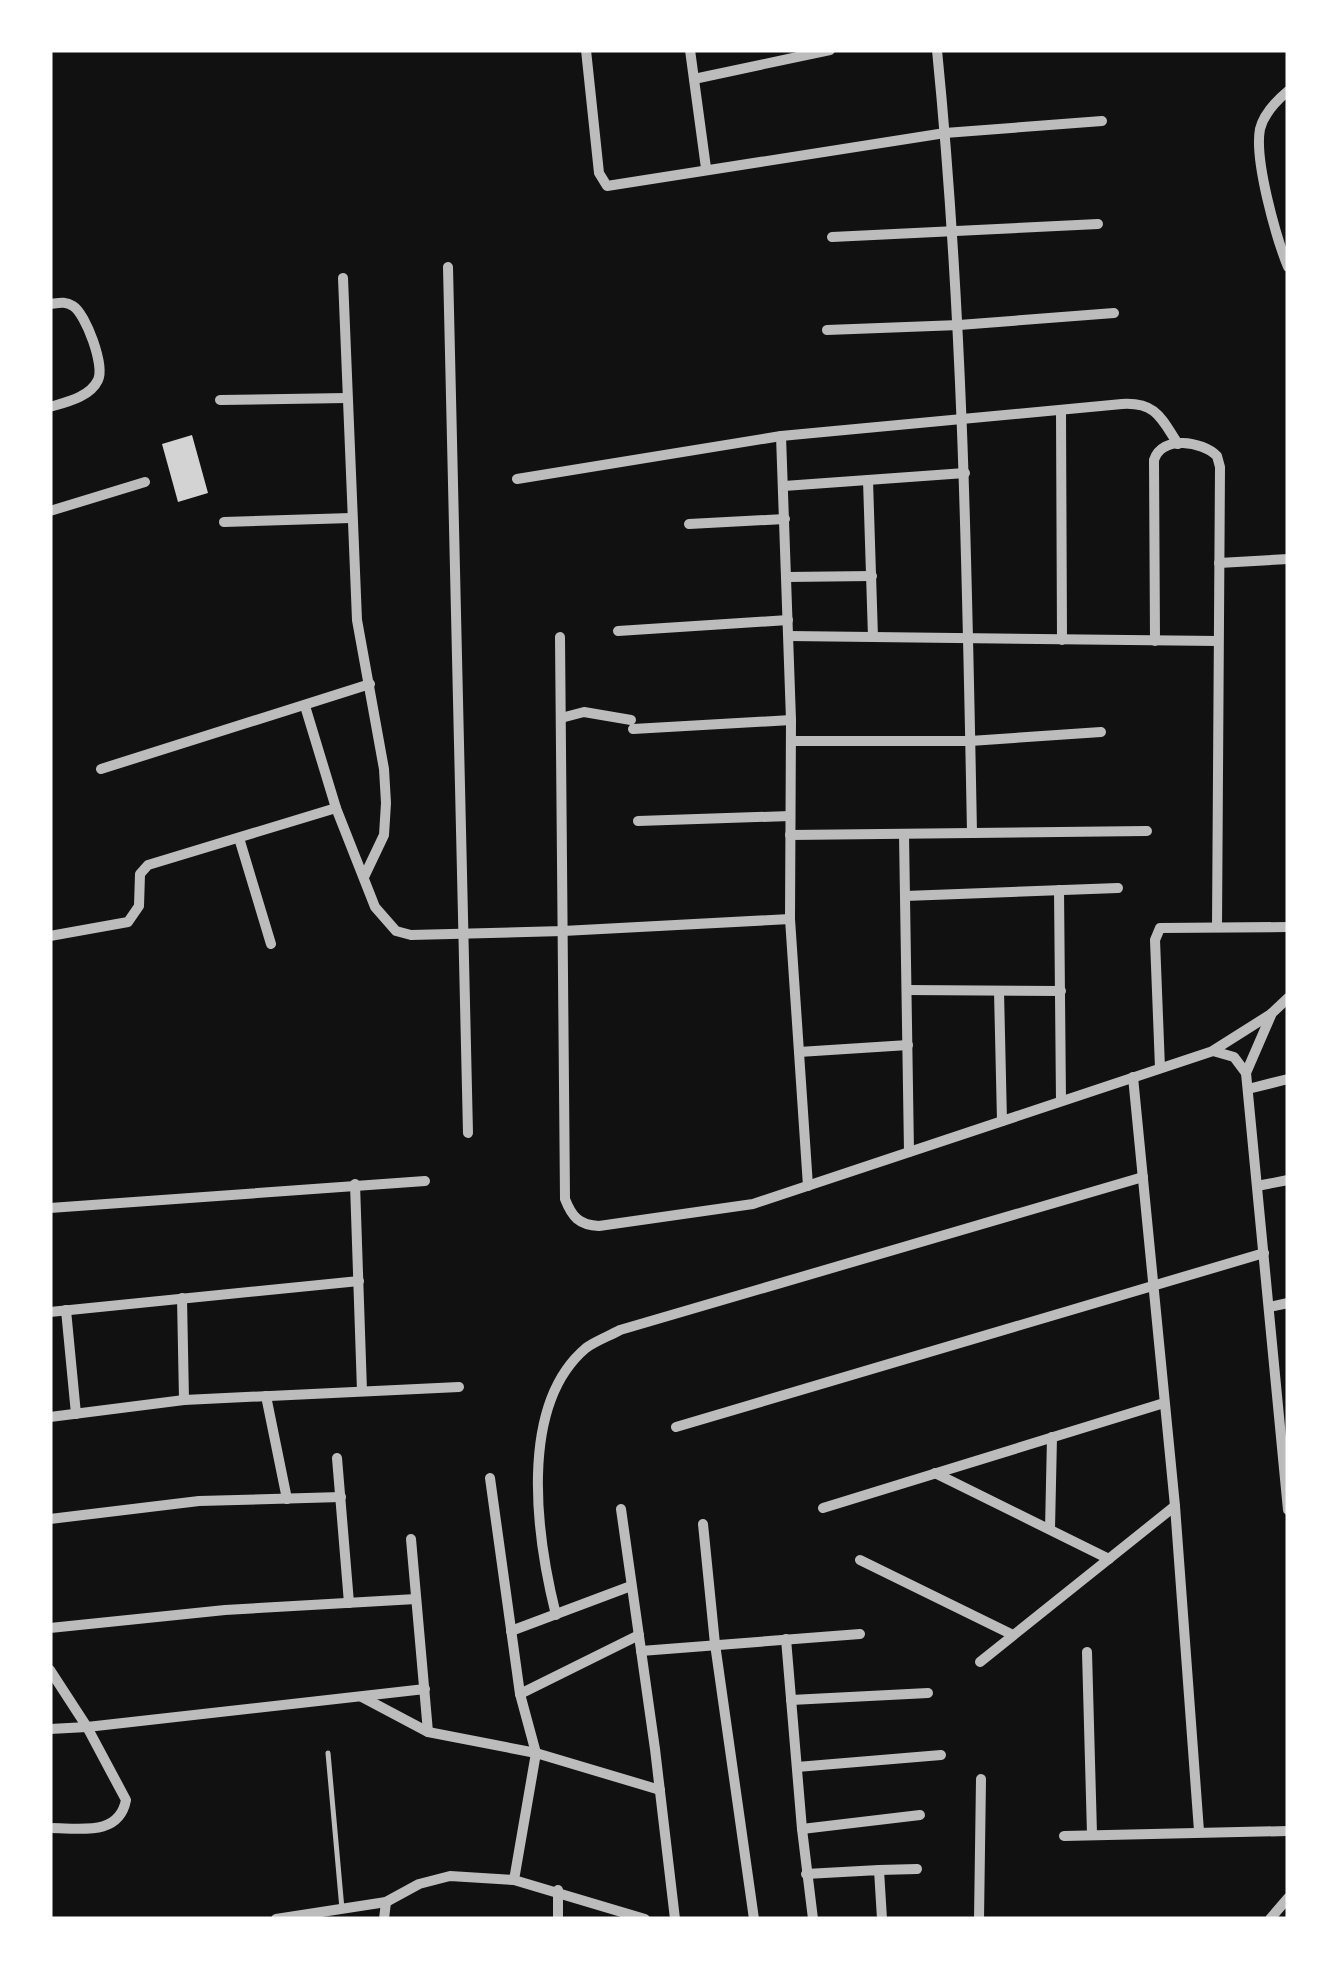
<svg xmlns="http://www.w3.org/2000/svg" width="1338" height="1969" font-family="'Nunito Sans',sans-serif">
	<rect width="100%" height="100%" fill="#111"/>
	<!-- building -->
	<path fill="#d3d3d3" d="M192,435L208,493L178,502L162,444Z"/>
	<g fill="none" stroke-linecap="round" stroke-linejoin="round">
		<!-- service -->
		<path stroke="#bcbcbc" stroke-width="5" d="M328,1753L342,1909"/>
		<!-- minor -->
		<g stroke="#bcbcbc" stroke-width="10">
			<path d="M586,50L599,173L607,186L945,133L1102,121"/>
			<path d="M690,50L706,168"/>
			<path d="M937,50C963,311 967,571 972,833"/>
			<path d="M694,79L830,50"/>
			<path d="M1288,91C1276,101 1264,113 1260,129C1254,160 1276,237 1288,267"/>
			<path d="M832,237L1098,224"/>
			<path d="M448,267L468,1133"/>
			<path d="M343,278L357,620L384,769L386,803L384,835L364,877"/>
			<path d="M50,304C59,303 65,301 73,306C86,314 105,366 98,380C90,397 67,402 50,407"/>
			<path d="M827,330L959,325L1114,313"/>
			<path d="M220,400L347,398"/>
			<path d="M1061,412L1062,640"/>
			<path d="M781,436L791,720L790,919L808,1186"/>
			<path d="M517,479L781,436L1122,404C1156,402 1161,418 1178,444"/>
			<path d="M868,480L873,637"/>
			<path d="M784,486L965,473"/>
			<path d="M50,511L145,482"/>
			<path d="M224,522L351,518"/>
			<path d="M689,524L785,519"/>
			<path d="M1219,563L1288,559"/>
			<path d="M787,577L872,576"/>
			<path d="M618,631L788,620"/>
			<path d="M789,636L1218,641"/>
			<path d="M560,637L565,1199C572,1217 579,1225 599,1226L753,1204L1213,1051L1234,1057L1246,1073"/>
			<path d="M1155,641L1154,460C1162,435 1202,441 1217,456L1220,467L1217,927"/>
			<path d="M305,706L336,808L375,907L396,931L411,935L563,931L790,919"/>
			<path d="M561,718L584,712L631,720"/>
			<path d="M633,729L791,720"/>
			<path d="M791,741H970L1101,732"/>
			<path d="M101,769L370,684"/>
			<path d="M638,821L790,816"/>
			<path d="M904,834L909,1152"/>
			<path d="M790,835L1147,831"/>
			<path d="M239,838L271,944"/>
			<path d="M1059,890L1061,1101"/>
			<path d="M905,896L1118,888"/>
			<path d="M50,936L128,922L139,906L140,874L148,865L336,808"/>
			<path d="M907,990L1061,991"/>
			<path d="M999,991L1002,1121"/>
			<path d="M1288,998L1272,1013L1246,1073L1288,1510"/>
			<path d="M1214,1050L1271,1014"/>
			<path d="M799,1052L908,1045"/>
			<path d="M1160,1068L1155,940L1160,928L1288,927"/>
			<path d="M1133,1077L1175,1506L1199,1831"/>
			<path d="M1248,1089L1288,1079"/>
			<path d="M355,1184L362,1391"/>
			<path d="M1257,1186L1288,1180"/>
			<path d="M50,1208L425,1181"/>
			<path d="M182,1298L184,1400"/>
			<path d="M1269,1307L1288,1303"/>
			<path d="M66,1310L76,1414"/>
			<path d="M50,1312L359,1281"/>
			<path d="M266,1396L287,1499"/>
			<path d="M50,1417L184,1400L459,1387"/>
			<path d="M676,1427L1264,1253"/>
			<path d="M337,1458L349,1603"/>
			<path d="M935,1473L1109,1559"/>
			<path d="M490,1478L520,1694L536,1753L514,1880"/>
			<path d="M823,1508L1164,1403"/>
			<path d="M621,1509L655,1749L675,1919"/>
			<path d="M50,1519L199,1501L341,1497"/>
			<path d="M703,1524L715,1644L754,1919"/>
			<path d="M1050,1529L1052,1437"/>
			<path d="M411,1539L428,1732"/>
			<path d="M860,1560L1013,1635"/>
			<path d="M556,1615C537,1539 517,1406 586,1348C595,1341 609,1336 620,1330L1143,1177"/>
			<path d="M50,1628L225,1610L416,1599"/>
			<path d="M511,1631L631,1586"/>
			<path d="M786,1639L802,1829L813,1919"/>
			<path d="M641,1651L860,1634"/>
			<path d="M1087,1652L1092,1834"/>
			<path d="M980,1662L1175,1506"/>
			<path d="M50,1670L87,1727L126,1800C119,1837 79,1828 50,1828"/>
			<path d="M520,1694L639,1635"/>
			<path d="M362,1697L428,1732L536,1753L660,1790"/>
			<path d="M791,1700L928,1693"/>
			<path d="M50,1729L87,1727L425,1689"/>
			<path d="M797,1767L941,1755"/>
			<path d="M802,1829L920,1815"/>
			<path d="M1064,1836L1288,1831"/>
			<path d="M879,1870L917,1869"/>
			<path d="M806,1874L879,1870L882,1919"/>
			<path d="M558,1890V1919"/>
			<path d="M276,1919L386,1902L419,1884L450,1876L514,1880L645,1919"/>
			<path d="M384,1919L386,1902"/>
			<path d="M979,1919L981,1779"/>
			<path d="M1270,1919L1288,1898"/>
		</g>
	</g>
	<!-- border -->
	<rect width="1338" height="1969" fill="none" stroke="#ffffff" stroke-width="105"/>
</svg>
